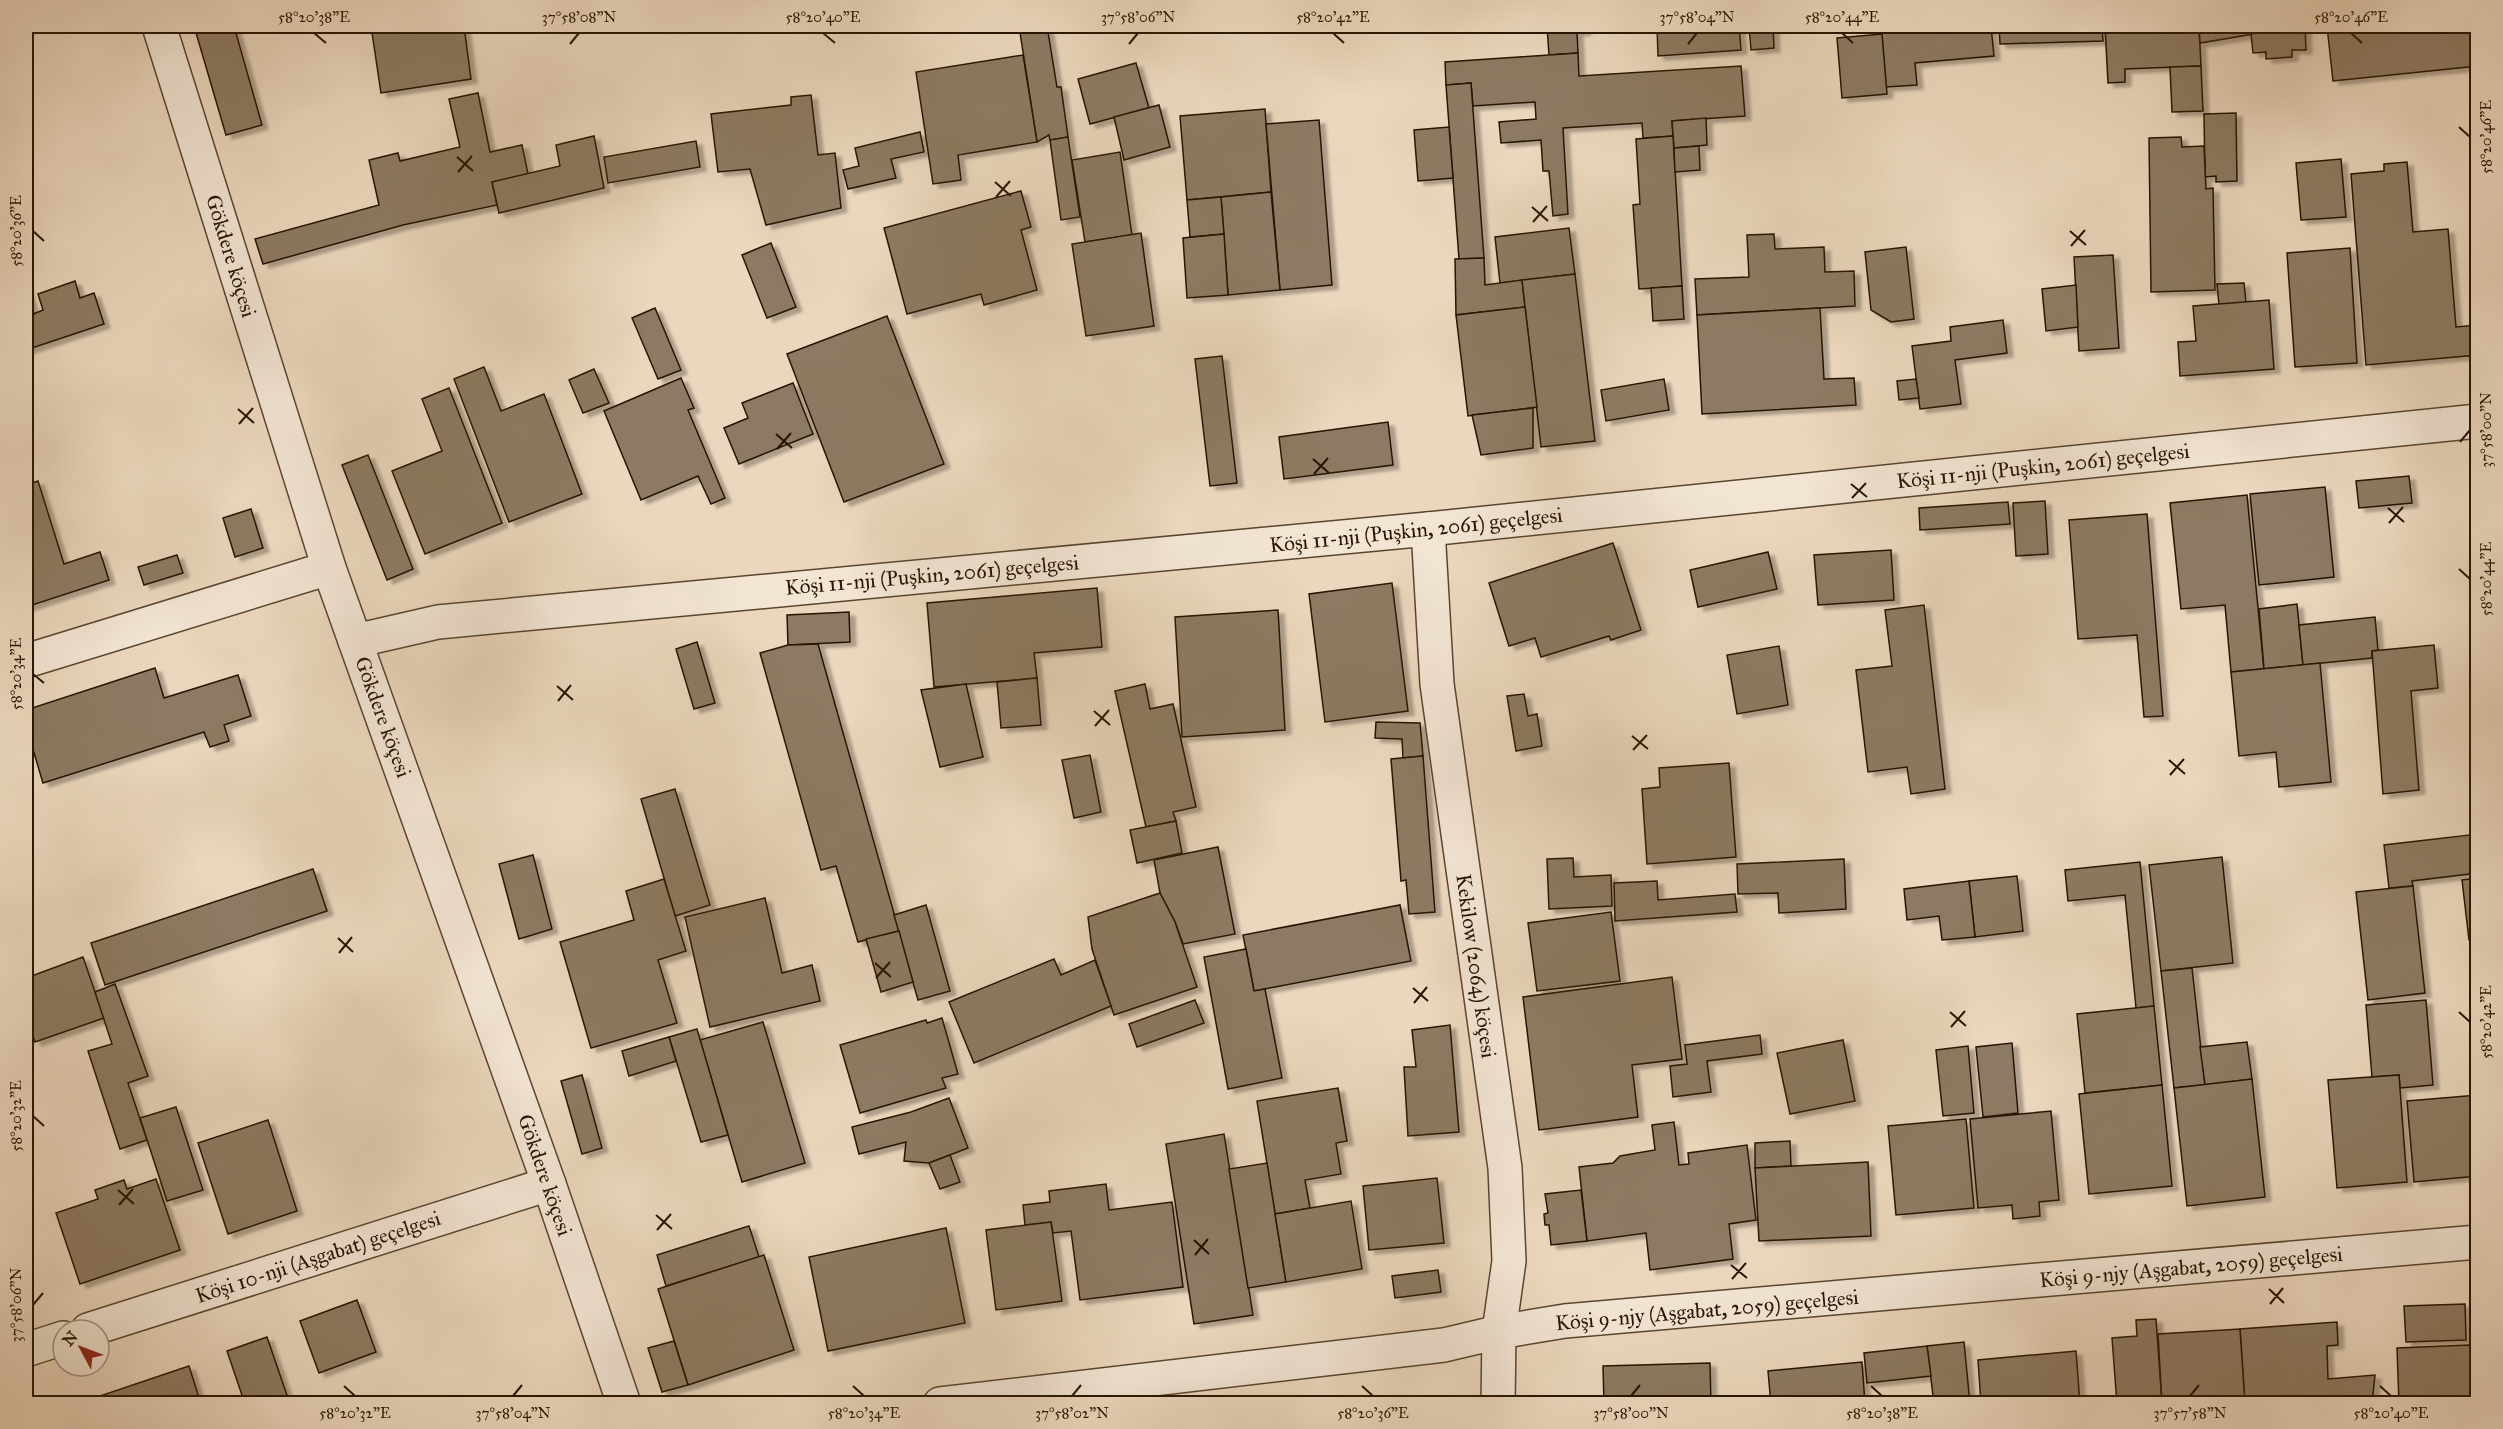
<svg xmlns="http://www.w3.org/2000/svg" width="2503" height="1429" font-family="'IM FELL Great Primer',serif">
	<defs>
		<filter id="shadow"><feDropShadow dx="6" dy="4" stdDeviation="1.5" flood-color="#0004"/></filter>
	</defs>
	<rect width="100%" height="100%" fill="#ebd7bd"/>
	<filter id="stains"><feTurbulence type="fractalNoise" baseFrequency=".00333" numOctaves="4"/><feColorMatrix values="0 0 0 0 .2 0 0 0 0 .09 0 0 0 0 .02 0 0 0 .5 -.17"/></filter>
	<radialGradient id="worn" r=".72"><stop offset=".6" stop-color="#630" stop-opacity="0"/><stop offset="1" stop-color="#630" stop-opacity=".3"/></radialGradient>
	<!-- building -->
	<g fill="#8d7a62" stroke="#271500" stroke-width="1.5" filter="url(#shadow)">
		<path d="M194,26H234L262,125L226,135Z"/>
		<path d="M371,26H464L471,79L381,93Z"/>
		<path d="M1019,26H1047L1057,87H1061L1068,137L1050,140L1049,135L1037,142Z"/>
		<path d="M1547,26H1584L1585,31L1577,32L1578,53L1549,55Z"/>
		<path d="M1657,26H1739L1741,50L1658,56Z"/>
		<path d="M1749,26H1773L1774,48L1751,50Z"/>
		<path d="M1881,26H1991L1994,56L1915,63L1917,85L1886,87Z"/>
		<path d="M1999,26H2102L2103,41L2000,44Z"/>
		<path d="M2105,26H2199L2201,66L2125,69V82L2108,83Z"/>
		<path d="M2199,26H2302L2200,43Z"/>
		<path d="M2305,26L2306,50H2292V57L2266,59V52L2253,53L2251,34Z"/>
		<path d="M2327,26H2478V66L2333,81Z"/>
		<path d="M1882,34L1887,94L1842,98L1837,38Z"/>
		<path d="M1578,53L1579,76L1741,66L1745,116L1672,121L1673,136L1643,138L1642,123L1563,128L1568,214L1553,216L1549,171H1543L1541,140L1501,143L1499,122L1536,119L1535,102L1473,106L1471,83L1446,85L1445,62Z"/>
		<path d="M1023,55L1037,142L958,155L961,180L933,184L916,72Z"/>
		<path d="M1136,63L1149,108L1090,124L1078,79Z"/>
		<path d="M2201,66L2203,111L2172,112L2170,67Z"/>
		<path d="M1471,83L1484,258L1459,259L1446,85Z"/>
		<path d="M478,93L490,152L522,145L528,174L492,182L497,205L403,225L263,264L255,239L379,205L369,160L398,153L400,161L460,147L449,99Z"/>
		<path d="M811,95L818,155L835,153L841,208L766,225L750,169L718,172L711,114L791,105V97Z"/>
		<path d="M1159,105L1170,147L1124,160L1114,117Z"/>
		<path d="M1265,109L1271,192L1187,200L1180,116Z"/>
		<path d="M2236,113L2237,181L2216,182V176L2205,177L2204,114Z"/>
		<path d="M1706,118L1707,145L1674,148L1672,121Z"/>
		<path d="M1319,120L1332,285L1280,290L1266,124Z"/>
		<path d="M1449,127L1453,178L1418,181L1414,130Z"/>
		<path d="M920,132L924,152L891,159L896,178L848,189L843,170L859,166L855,148Z"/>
		<path d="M594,136L604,188L499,213L492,182L560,166L556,145Z"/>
		<path d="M1673,136L1682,286L1639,289L1633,205L1640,204L1636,139Z"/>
		<path d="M1068,137L1080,217L1061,220L1050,140Z"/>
		<path d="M2181,137L2182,147L2204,146L2206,189L2213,188L2215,290L2151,292L2149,138Z"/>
		<path d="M696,141L700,167L608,183L604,157Z"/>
		<path d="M1699,146L1700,170L1675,172L1674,148Z"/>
		<path d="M1120,152L1132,235L1085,242L1072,160Z"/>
		<path d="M2341,159L2346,217L2301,220L2296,163Z"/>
		<path d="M2407,162L2413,232L2448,229L2456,327L2478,325V355L2366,365L2351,174L2384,171V164Z"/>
		<path d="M1021,191L1031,227L1021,230L1037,290L984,305L981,294L907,314L884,228Z"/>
		<path d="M1271,192L1280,290L1228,295L1221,197Z"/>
		<path d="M1221,197L1224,234L1190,237L1187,200Z"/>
		<path d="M1569,228L1575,274L1500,283L1495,237Z"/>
		<path d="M1141,233L1154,326L1086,336L1072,244Z"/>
		<path d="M1224,234L1228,295L1187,298L1183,238Z"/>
		<path d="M1774,234L1775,249L1824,247L1825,272L1854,271L1855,306L1697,315L1695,279L1749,277L1747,235Z"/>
		<path d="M771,243L796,307L767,318L742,255Z"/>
		<path d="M1906,247L1914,319L1891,322L1871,310L1865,252Z"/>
		<path d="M2350,248L2357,363L2295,367L2287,253Z"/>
		<path d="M2113,255L2119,348L2079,351L2074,257Z"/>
		<path d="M1484,258L1485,285L1522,280L1525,307L1456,315L1455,259Z"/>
		<path d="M1575,274L1595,441L1541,447L1522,280Z"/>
		<path d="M75,281L80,298L94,293L104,324L26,350V317L43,310L38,294Z"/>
		<path d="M2244,283L2246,303L2219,305L2217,284Z"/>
		<path d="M2076,285L2078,327L2046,331L2042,289Z"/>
		<path d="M1682,286L1684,319L1653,321L1651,288Z"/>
		<path d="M26,287L34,314L26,317Z"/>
		<path d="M2269,300L2274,369L2180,376L2178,342L2196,341L2193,306Z"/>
		<path d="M1525,307L1537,407L1468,416L1456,315Z"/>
		<path d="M655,308L681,370L658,379L632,318Z"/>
		<path d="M1820,308L1824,379L1854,378L1856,405L1702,414L1697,315Z"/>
		<path d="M887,316L944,464L844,502L787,354Z"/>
		<path d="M2003,320L2007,353L1955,360L1961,404L1920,409L1912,346L1951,341L1950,327Z"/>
		<path d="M1222,356L1237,483L1210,486L1195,359Z"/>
		<path d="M484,367L501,411L544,394L582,494L509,522L454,379Z"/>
		<path d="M594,369L609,403L583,413L569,380Z"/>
		<path d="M681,378L694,408L688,410L725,498L711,504L698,476L641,500L604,411Z"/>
		<path d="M1664,379L1669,410L1606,421L1601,390Z"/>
		<path d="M1916,379L1919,398L1899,400L1897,381Z"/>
		<path d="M793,383L813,434L739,464L724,428L748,418L742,403Z"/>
		<path d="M449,388L502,523L425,554L392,471L442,451L422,399Z"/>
		<path d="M1533,408V448L1481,455L1472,415Z"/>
		<path d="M1388,422L1393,465L1284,479L1279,437Z"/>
		<path d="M368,455L413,569L387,580L342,465Z"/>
		<path d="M2409,476L2412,503L2359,508L2356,481Z"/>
		<path d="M38,481L64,564L100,552L109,580L26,607V485Z"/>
		<path d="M2325,487L2334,577L2259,585L2250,494Z"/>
		<path d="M2247,495L2264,669L2231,672L2225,605L2181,609L2170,503Z"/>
		<path d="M2045,501L2048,554L2016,556L2013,503Z"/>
		<path d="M2008,502L2010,524L1920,530L1919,508Z"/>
		<path d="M251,509L263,548L235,557L223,518Z"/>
		<path d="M2147,514L2163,716L2144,717L2137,635L2078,639L2069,520Z"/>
		<path d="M1613,543L1641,630L1611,640L1609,636L1541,657L1535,638L1509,646L1489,583Z"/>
		<path d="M1891,550L1894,600L1818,605L1814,555Z"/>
		<path d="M1768,552L1777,589L1698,607L1690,570Z"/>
		<path d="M177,555L183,573L144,585L138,567Z"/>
		<path d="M1392,583L1408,711L1325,722L1309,594Z"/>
		<path d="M1097,588L1102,647L1034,653L1037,678L934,687L927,603Z"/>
		<path d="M2297,604L2303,665L2264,669L2259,609Z"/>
		<path d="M1924,605L1945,789L1911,794L1907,767L1868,772L1856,670L1892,666L1885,610Z"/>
		<path d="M1278,610L1285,730L1182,737L1175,617Z"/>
		<path d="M849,612L850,642L788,645L787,615Z"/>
		<path d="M2375,617L2378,650L2372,651V658L2303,665L2299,625Z"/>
		<path d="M697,642L715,703L694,709L676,649Z"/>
		<path d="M818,644L899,931L858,942L836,866L821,870L760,653L788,645Z"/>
		<path d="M2434,645L2438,688L2411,691L2419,790L2383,794L2372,651Z"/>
		<path d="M1779,646L1788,705L1737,714L1727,655Z"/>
		<path d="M2320,663L2331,782L2279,787L2276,752L2239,756L2231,672Z"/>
		<path d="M155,668L164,698L238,675L251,716L224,725L229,741L210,747L204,732L43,783L26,726V710Z"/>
		<path d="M1037,678L1041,725L1001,728L997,682Z"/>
		<path d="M966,684L983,757L940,767L921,690Z"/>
		<path d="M1145,684L1150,709L1173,704L1196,807L1173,812L1176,821L1146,827L1115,691Z"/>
		<path d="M1524,694L1528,716L1537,714L1542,746L1516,751L1507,696Z"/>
		<path d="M1376,722L1420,723L1423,756L1403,758L1402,739L1375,738Z"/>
		<path d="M1090,755L1101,812L1074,818L1062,760Z"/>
		<path d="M1423,756L1435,912L1409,914L1406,880L1401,881L1391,759Z"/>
		<path d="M1729,763L1736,857L1647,864L1642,789L1660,787L1659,768Z"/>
		<path d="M675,789L710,905L675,916L641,799Z"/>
		<path d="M1176,821L1182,853L1137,863L1130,830Z"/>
		<path d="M2478,834V873L2412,881L2413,886L2389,888L2384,845Z"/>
		<path d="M1218,847L1235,934L1183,944L1175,922L1160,893L1154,860Z"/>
		<path d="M533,855L552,929L519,939L499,864Z"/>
		<path d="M2222,857L2233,963L2161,971L2149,865Z"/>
		<path d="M1573,858L1574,877L1611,875L1612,906L1549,909L1547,859Z"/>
		<path d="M1844,859L1846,909L1779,913L1778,893L1738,894L1737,864Z"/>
		<path d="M2140,862L2154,1006L2136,1008L2125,895L2068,901L2065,870Z"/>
		<path d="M313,869L327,911L105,985L91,943Z"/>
		<path d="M2017,876L2023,931L1975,937L1969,881Z"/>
		<path d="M2478,878V939L2469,940L2462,880Z"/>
		<path d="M664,879L686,951L658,960L677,1023L591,1048L560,942L634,920L626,891Z"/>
		<path d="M1657,881L1658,900L1735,894L1737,912L1615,921L1614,883Z"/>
		<path d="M1969,881L1975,937L1942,940L1939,916L1907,920L1904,889Z"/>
		<path d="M2413,886L2425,993L2368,1000L2356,892Z"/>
		<path d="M1160,893L1175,922L1197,987L1114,1015L1092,949L1088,917Z"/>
		<path d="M765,898L782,973L812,965L820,1001L710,1027L685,917Z"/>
		<path d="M926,905L950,991L918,1000L894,915Z"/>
		<path d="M1400,905L1411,961L1254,991L1243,935Z"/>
		<path d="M1611,912L1620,981L1537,991L1528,923Z"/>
		<path d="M899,931L913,982L881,992L866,939Z"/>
		<path d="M1246,949L1254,991L1265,989L1282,1078L1228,1089L1204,957Z"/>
		<path d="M83,957L104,1018L35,1042L26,1014V978Z"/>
		<path d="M1054,959L1061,975L1095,960L1111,1006L974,1063L949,1002Z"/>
		<path d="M2192,968L2205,1085L2174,1088L2161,971Z"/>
		<path d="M1672,977L1682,1059L1632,1065L1638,1117L1539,1130L1523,997Z"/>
		<path d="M115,984L148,1076L128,1083L147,1140L120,1149L88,1051L112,1044L95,992Z"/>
		<path d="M1195,1000L1204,1023L1137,1047L1129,1024Z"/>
		<path d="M2426,1000L2433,1085L2400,1088L2399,1075L2372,1077L2366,1005Z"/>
		<path d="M2154,1006L2162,1085L2085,1093L2077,1014Z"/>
		<path d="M942,1018L958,1074L942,1078L946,1088L860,1113L840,1045L926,1020L927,1023Z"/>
		<path d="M763,1022L805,1163L742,1182L700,1040Z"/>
		<path d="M1450,1025L1459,1132L1408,1136L1404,1067H1416L1412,1030Z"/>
		<path d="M697,1029L728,1135L701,1142L669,1037Z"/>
		<path d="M1760,1035L1762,1054L1707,1061L1711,1092L1673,1097L1670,1066L1687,1064L1685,1045Z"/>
		<path d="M669,1037L676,1061L629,1076L622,1051Z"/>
		<path d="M1843,1040L1855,1101L1790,1114L1777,1053Z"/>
		<path d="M2247,1042L2252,1079L2205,1085L2200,1047Z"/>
		<path d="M2012,1043L2018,1113L1983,1117L1976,1047Z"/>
		<path d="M1968,1046L1974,1113L1943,1116L1936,1050Z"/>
		<path d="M582,1075L602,1148L582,1154L561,1081Z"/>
		<path d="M2399,1075L2407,1182L2337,1188L2328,1080Z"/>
		<path d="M2252,1079L2265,1197L2187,1206L2174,1088Z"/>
		<path d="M2162,1085L2172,1186L2089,1194L2079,1094Z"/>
		<path d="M1338,1088L1347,1141L1336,1143L1341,1174L1305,1180L1310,1208L1275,1214L1257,1101Z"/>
		<path d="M2478,1095V1176L2414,1182L2407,1101Z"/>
		<path d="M949,1098L968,1148L929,1163L904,1161L906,1142L859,1154L852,1127L911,1112Z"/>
		<path d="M176,1107L203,1190L167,1201L140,1118Z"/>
		<path d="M2051,1111L2059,1200L2039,1202L2040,1216L2013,1219L2012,1205L1978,1208L1970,1119Z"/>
		<path d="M1966,1119L1974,1208L1896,1215L1888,1126Z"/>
		<path d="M268,1120L297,1211L228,1234L198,1143Z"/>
		<path d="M1674,1122L1679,1165L1689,1164L1688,1153L1747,1145L1756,1220L1729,1224L1733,1259L1650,1270L1646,1233L1587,1241L1579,1167L1613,1163L1620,1156L1655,1150L1652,1125Z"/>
		<path d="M1224,1134L1253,1315L1194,1324L1166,1144Z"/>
		<path d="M1790,1141L1791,1166L1755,1168V1143Z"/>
		<path d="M950,1155L960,1182L940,1189L929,1163Z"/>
		<path d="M1868,1162L1871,1236L1759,1241L1755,1168Z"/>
		<path d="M1267,1163L1286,1282L1248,1288L1229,1169Z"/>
		<path d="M1437,1178L1444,1243L1369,1250L1363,1186Z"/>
		<path d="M156,1179L180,1250L80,1284L56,1213L98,1199L95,1190L124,1180L127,1189Z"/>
		<path d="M1106,1184L1109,1210L1172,1202L1183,1287L1080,1300L1071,1231L1053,1233L1051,1222L1025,1225L1023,1205L1050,1202L1049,1191Z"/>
		<path d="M1581,1190L1587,1241L1551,1245L1549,1225H1545L1544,1214L1548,1213L1545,1194Z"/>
		<path d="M1351,1201L1362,1269L1286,1282L1275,1214Z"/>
		<path d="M1051,1222L1062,1301L996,1310L986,1230Z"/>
		<path d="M749,1226L759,1257L666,1286L657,1255Z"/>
		<path d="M946,1228L965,1323L828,1351L809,1257Z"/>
		<path d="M764,1255L794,1350L688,1385L658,1289Z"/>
		<path d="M1438,1270L1441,1292L1395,1298L1392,1276Z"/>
		<path d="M357,1300L376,1352L319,1373L300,1321Z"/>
		<path d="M2465,1304L2466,1340L2406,1342L2404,1306Z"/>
		<path d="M2156,1319L2162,1403L2117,1404L2112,1338L2137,1336L2136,1320Z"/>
		<path d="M2337,1322L2338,1345L2327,1346L2328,1379L2375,1375L2372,1404H2245L2240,1329Z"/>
		<path d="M2240,1329L2245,1404H2162L2158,1334Z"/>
		<path d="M267,1337L290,1404H245L227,1351Z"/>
		<path d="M674,1341L688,1385L662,1392L648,1348Z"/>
		<path d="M1964,1342L1970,1404H1934L1927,1346Z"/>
		<path d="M2470,1345L2473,1404H2399L2397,1348Z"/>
		<path d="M1927,1346L1931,1376L1867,1383L1864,1353Z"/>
		<path d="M2076,1351L2080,1404H1981L1978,1360Z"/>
		<path d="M1862,1362L1865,1404H1771L1768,1371Z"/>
		<path d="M1710,1363L1711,1404H1604L1603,1366Z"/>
		<path d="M189,1366L201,1404H102L100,1396Z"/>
	</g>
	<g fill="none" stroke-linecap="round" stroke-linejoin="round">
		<!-- minor casing -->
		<g stroke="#58462f" stroke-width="36">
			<g id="minor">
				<path d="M159,26L329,568L549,1184L624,1404"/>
				<path d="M1428,529L1437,684L1505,1168L1509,1261L1499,1332L1498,1404"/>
				<path d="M355,641L438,622L1428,529L2478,421"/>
				<path d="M26,661L329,568"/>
				<path d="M88,1330L549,1184"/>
				<path d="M26,1350L63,1338"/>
				<path d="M940,1404L1444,1345L1499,1332L1565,1321L2478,1242"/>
			</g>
		</g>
		<!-- minor -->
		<use href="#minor" stroke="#f2e5d4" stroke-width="33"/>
	</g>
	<!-- ticks -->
	<path fill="none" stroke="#271500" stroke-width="2" d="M314,33L326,43M823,33L835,43M1333,33L1344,43M1842,33L1853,43M2351,33L2362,43M570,44L579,33M1129,44L1138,33M1688,44L1697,33M2459,127L2470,137M457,157L473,171M458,172L472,156M995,182L1011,196M996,197L1010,181M1532,207L1548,221M1533,222L1547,206M33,231L44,241M2070,231L2086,245M2071,246L2085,230M238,409L254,423M239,424L253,408M776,434L792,448M2460,442L2470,430M777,449L791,433M1313,459L1329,473M1314,474L1328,458M1851,484L1867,497M1852,498L1866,483M2388,508L2404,522M2389,523L2403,507M2459,569L2470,579M33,674L44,683M557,686L573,700M558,701L571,685M1094,711L1110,725M1095,726L1109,710M1632,736L1648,749M1633,750L1647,735M2169,760L2185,774M2170,775L2184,759M338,938L353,952M339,953L352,937M875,963L891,977M876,978L890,962M1413,988L1428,1001M1414,1003L1427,987M1950,1012L1966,1026M2459,1012L2470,1022M1951,1027L1965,1011M33,1116L44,1126M118,1190L134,1204M119,1205L133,1189M656,1215L672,1229M657,1230L671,1214M1194,1240L1209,1254M1195,1255L1208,1239M1731,1265L1747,1278M1732,1279L1746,1263M2269,1289L2284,1303M2270,1304L2283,1288M33,1305L43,1293M344,1386L355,1396M853,1386L864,1396M1362,1386L1373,1396M1871,1386L1882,1396M2380,1386L2391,1396M513,1396L522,1385M1072,1396L1081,1385M1631,1396L1640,1385M2190,1396L2199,1385"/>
	<g text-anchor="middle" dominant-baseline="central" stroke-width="5" stroke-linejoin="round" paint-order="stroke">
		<!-- street labels -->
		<g font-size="21" fill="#271500" stroke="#f2e5d4">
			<text transform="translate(231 256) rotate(73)">Gökdere köçesi</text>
			<text transform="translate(2043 466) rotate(-6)">Köşi 11-nji (Puşkin, 2061) geçelgesi</text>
			<text transform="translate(1416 530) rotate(-6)">Köşi 11-nji (Puşkin, 2061) geçelgesi</text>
			<text transform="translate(932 575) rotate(-5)">Köşi 11-nji (Puşkin, 2061) geçelgesi</text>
			<text transform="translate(383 717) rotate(70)">Gökdere köçesi</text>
			<text transform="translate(1476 966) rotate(82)">Kekilow (2064) köçesi</text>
			<text transform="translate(545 1175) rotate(71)">Gökdere köçesi</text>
			<text transform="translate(318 1257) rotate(-18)">Köşi 10-nji (Aşgabat) geçelgesi</text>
			<text transform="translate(2191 1267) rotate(-5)">Köşi 9-njy (Aşgabat, 2059) geçelgesi</text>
			<text transform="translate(1707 1310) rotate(-5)">Köşi 9-njy (Aşgabat, 2059) geçelgesi</text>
		</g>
	</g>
	<!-- margin -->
	<rect width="2503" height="1429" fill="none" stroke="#ebd7bd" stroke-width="66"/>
	<!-- north arrow -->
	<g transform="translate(81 1348) rotate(311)"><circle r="28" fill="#f2e5d4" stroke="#a1927f" stroke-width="1.5"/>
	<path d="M0-4.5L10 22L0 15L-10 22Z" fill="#8f2418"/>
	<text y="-9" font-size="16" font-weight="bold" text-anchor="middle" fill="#271500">N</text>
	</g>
	<rect x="33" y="33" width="2437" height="1363" fill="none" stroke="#271500" stroke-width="2"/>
	<g font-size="15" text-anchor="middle" fill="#271500">
		<text x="314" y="22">58°20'38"E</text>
		<text x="579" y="22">37°58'08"N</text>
		<text x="823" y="22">58°20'40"E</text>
		<text x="1138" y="22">37°58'06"N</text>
		<text x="1333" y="22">58°20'42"E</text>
		<text x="1697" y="22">37°58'04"N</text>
		<text x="1842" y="22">58°20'44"E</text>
		<text x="2351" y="22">58°20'46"E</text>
		<text transform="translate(2486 137) rotate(-90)" y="5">58°20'46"E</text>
		<text transform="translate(16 231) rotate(-90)" y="5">58°20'36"E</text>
		<text transform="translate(2486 430) rotate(-90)" y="5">37°58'00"N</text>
		<text transform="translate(2486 579) rotate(-90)" y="5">58°20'44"E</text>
		<text transform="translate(16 674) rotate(-90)" y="5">58°20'34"E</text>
		<text transform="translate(2486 1022) rotate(-90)" y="5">58°20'42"E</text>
		<text transform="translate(16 1116) rotate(-90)" y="5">58°20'32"E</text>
		<text transform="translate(16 1305) rotate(-90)" y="5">37°58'06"N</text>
		<text x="355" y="1418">58°20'32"E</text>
		<text x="513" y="1418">37°58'04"N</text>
		<text x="864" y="1418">58°20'34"E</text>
		<text x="1072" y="1418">37°58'02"N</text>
		<text x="1373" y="1418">58°20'36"E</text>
		<text x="1631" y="1418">37°58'00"N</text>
		<text x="1882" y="1418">58°20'38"E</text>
		<text x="2190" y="1418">37°57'58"N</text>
		<text x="2391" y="1418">58°20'40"E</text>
	</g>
	<rect width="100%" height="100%" filter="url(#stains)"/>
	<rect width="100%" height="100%" fill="url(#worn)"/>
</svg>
